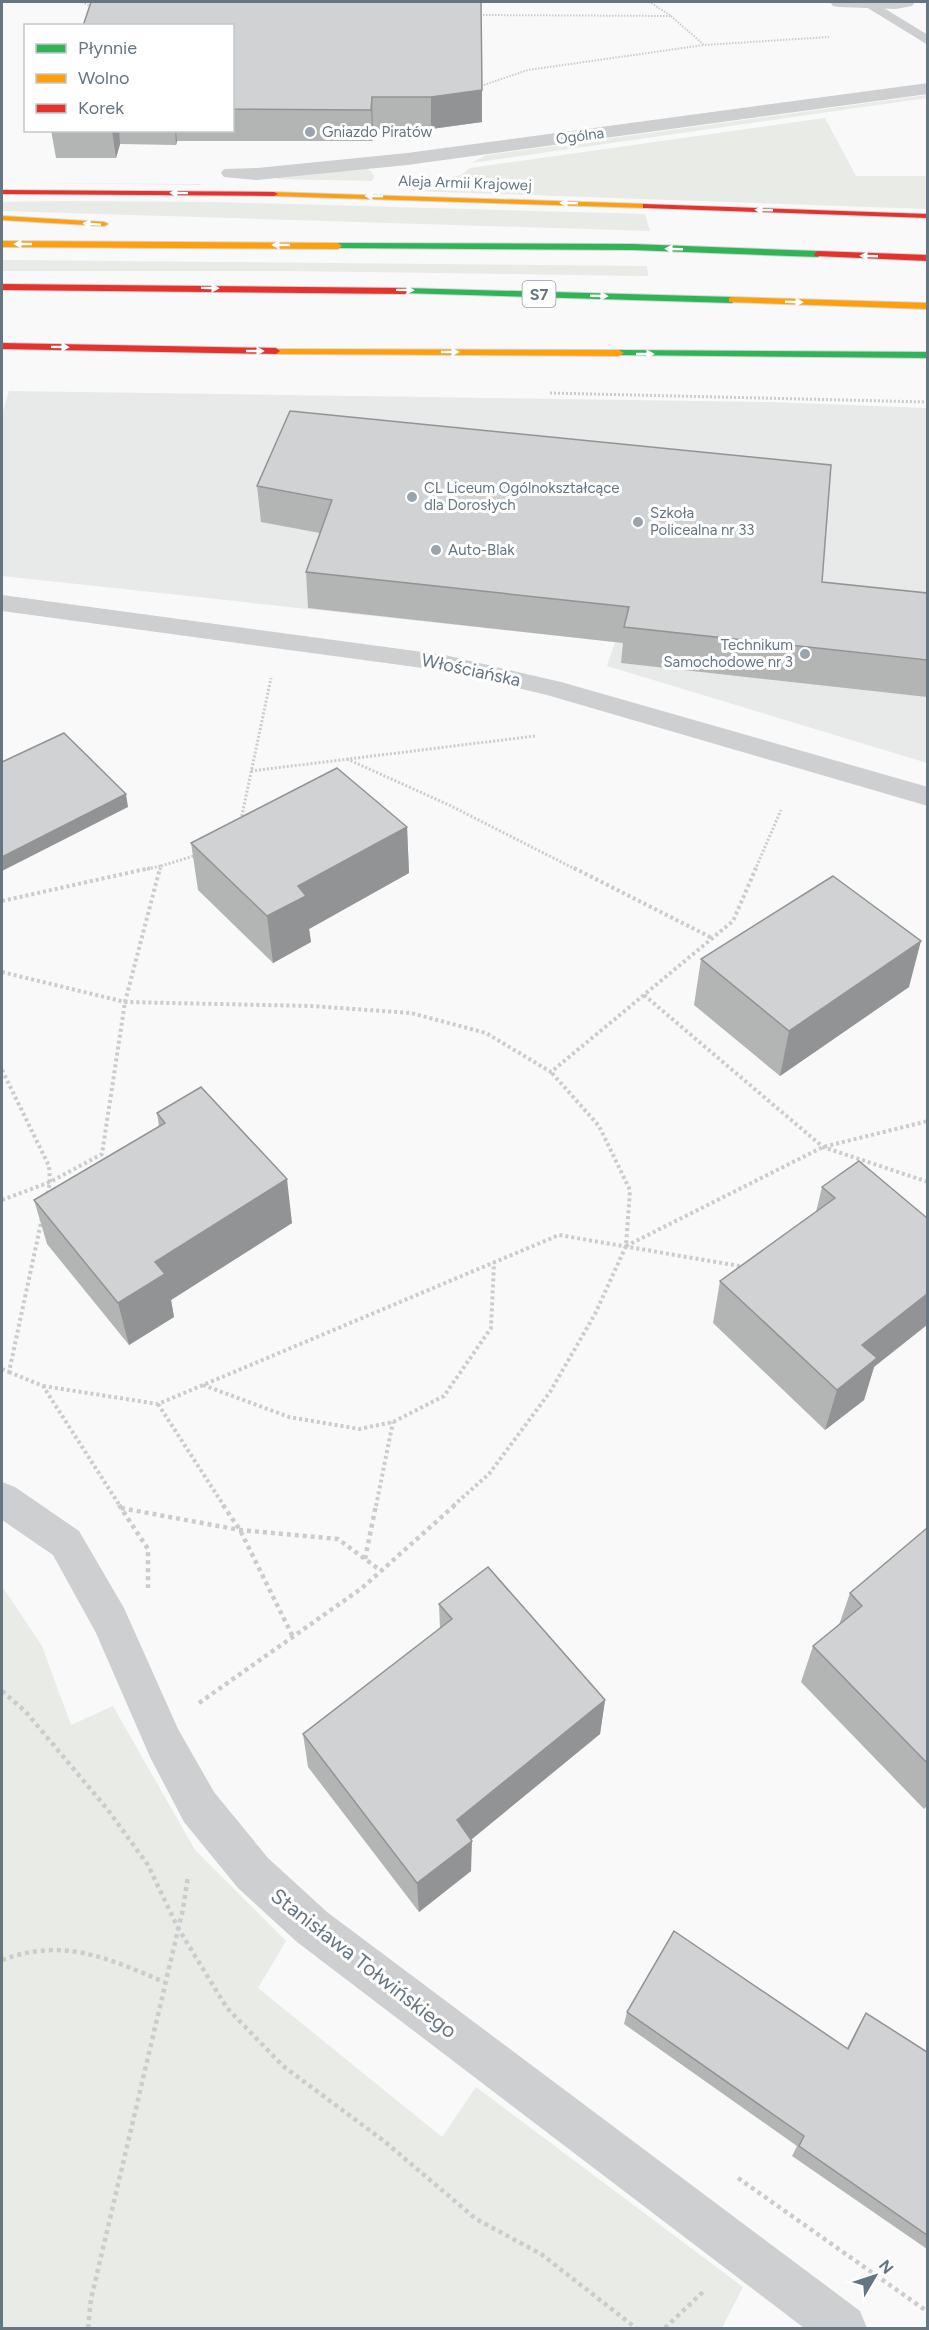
<svg xmlns="http://www.w3.org/2000/svg" width="929" height="2330" font-family="Figtree,sans-serif">
	<rect width="100%" height="100%" fill="#f9f9f9"/>
	<!-- built -->
	<path fill="#e8e9e9" d="M9,391L769,402L927,408V763L607,666L615,642L2,576V414Z"/>
	<!-- green -->
	<g fill="#e8ebe6">
		<path d="M927,95V98L471,163L487,155Z"/>
		<path d="M825,118L856,176H927V209L413,191L406,186L461,175L470,168Z"/>
		<path d="M366,168L372,172L374,177L372,181L277,179V176Z"/>
		<path d="M22,183L202,184L200,185Z"/>
		<path d="M61,201L214,202L645,214L650,231L2,211V202Z"/>
		<path d="M2,260L647,266L648,276L291,271H2Z"/>
		<path d="M2,1586L42,1646L71,1725L113,1706L195,1850L286,1941L258,1988L442,2137L476,2087L743,2287L722,2328H2Z"/>
	</g>
	<g fill="none" stroke-linecap="round" stroke-linejoin="round">
		<!-- fast casing -->
		<g stroke="#d5d6d7" stroke-width="2">
			<g id="fast">
				<path d="M338,243L633,244L818,251L822,254L818,257L633,250L335,248L334,246Z"/>
				<path d="M405,288L732,297L736,300L732,303L402,293V289Z"/>
				<path d="M619,350L928,352V358L616,355V351Z"/>
			</g>
		</g>
		<!-- slow casing -->
		<g stroke="#d5d6d7" stroke-width="2">
			<g id="slow">
				<path d="M271,192L646,204L650,206L646,208L274,196H271Z"/>
				<path d="M2,216L104,222L108,224L104,226L2,220Z"/>
				<path d="M2,241L338,243L342,246L338,249L2,247Z"/>
				<path d="M732,297L928,303V309L729,302V298Z"/>
				<path d="M273,349L619,350L624,353L619,356L276,354L273,353Z"/>
			</g>
		</g>
		<!-- jam casing -->
		<g stroke="#d5d6d7" stroke-width="2">
			<g id="jam">
				<path d="M2,190L274,192L278,194L274,196L2,194Z"/>
				<path d="M643,204L928,214V218L646,208H643Z"/>
				<path d="M818,251L928,255V261L815,256L814,254Z"/>
				<path d="M2,284L405,288L409,291L405,294L2,290Z"/>
				<path d="M2,343L276,348L280,351L276,354L2,349Z"/>
			</g>
		</g>
		<!-- path-far3 -->
		<g stroke="#cbcccd" stroke-width="2" stroke-dasharray="1.5 1.5" stroke-linecap="butt">
			<path d="M82,2L94,8"/>
			<path d="M477,15L671,16L650,2"/>
			<path d="M671,16L704,45L829,37"/>
			<path d="M478,87L528,70L704,45"/>
		</g>
		<!-- path-far2 -->
		<g stroke="#cbcccd" stroke-width="3" stroke-dasharray="2 2" stroke-linecap="butt">
			<path d="M550,393L928,402"/>
			<path d="M347,759L449,805L577,870"/>
			<path d="M251,771L535,736"/>
			<path d="M241,820L271,678"/>
			<path d="M143,870L161,866"/>
			<path d="M160,870L161,866L197,855"/>
			<path d="M755,870L781,810"/>
		</g>
		<!-- path-far1 -->
		<g stroke="#cbcccd" stroke-width="4" stroke-dasharray="3 3" stroke-linecap="butt">
			<path d="M574,868L712,938"/>
			<path d="M2,901L150,868"/>
			<path d="M2,972L125,1002L311,1006L411,1013L486,1033L551,1072L733,921L756,868"/>
			<path d="M644,995L823,1147L928,1182"/>
			<path d="M2,1070L49,1166L50,1182L47,1196"/>
			<path d="M2,1200L50,1182L102,1154L125,1002L160,868"/>
			<path d="M626,1246L823,1147L928,1121"/>
			<path d="M2,1369L9,1372L42,1218"/>
			<path d="M9,1372L43,1386L120,1506"/>
			<path d="M203,1385L289,1417L359,1429L393,1422L444,1396L491,1328L494,1263"/>
			<path d="M43,1386L158,1404L559,1235L745,1267"/>
			<path d="M158,1404L224,1506"/>
			<path d="M376,1506L393,1422"/>
			<path d="M453,1506L489,1474L550,1392L595,1314L626,1246L630,1190L599,1126L551,1072"/>
		</g>
		<!-- path -->
		<g stroke="#cbcccd" stroke-width="4.5" stroke-dasharray="4 4" stroke-linecap="butt">
			<path d="M119,1505L148,1549V1588"/>
			<path d="M223,1505L240,1530L293,1637"/>
			<path d="M121,1508L240,1530L338,1539L380,1570"/>
			<path d="M365,1559L376,1505"/>
			<path d="M2,1691L26,1712L108,1810L148,1865L178,1928L227,2008L283,2066L384,2141L476,2219L541,2254L636,2328"/>
			<path d="M199,1703L362,1588L455,1505"/>
			<path d="M2,1960C63,1937 108,1958 164,1982"/>
			<path d="M738,2178L928,2312"/>
			<path d="M88,2328L91,2299L183,1909L188,1876"/>
			<path d="M665,2328L705,2290"/>
		</g>
		<!-- lane -->
		<path fill="#cecfd0" fill-rule="evenodd" d="M858,2H874L928,35V45Z"/>
		<!-- street -->
		<g fill="#cecfd0" fill-rule="evenodd">
			<path d="M830,2H915L912,6L896,9L839,7L833,6Z"/>
			<path d="M928,83V94L407,165L257,180L224,177L221,173L224,169L257,168L407,153Z"/>
			<path d="M2,595L445,655L561,682L928,787V806L547,695L445,671L2,611Z"/>
			<path d="M2,1482L15,1487L79,1531L124,1608L178,1729L214,1792L268,1858L327,1912L860,2311L867,2328H804L297,1942L238,1888L184,1822L150,1757L96,1633L53,1555L2,1520Z"/>
		</g>
		<!-- fast -->
		<use href="#fast" fill="#30b455" fill-rule="evenodd"/>
		<!-- slow -->
		<use href="#slow" fill="#ff9f0a" fill-rule="evenodd"/>
		<!-- jam -->
		<use href="#jam" fill="#e5322d" fill-rule="evenodd"/>
	</g>
	<!-- wall -->
	<g fill="#b3b5b5">
		<path d="M386,2H481L482,122L431,129H373V141H177L176,145L120,144L116,158H56L51,130H232V26Z"/>
		<path d="M257,486L822,582L927,593V697L621,663L623,643L308,608L306,572L320,533L261,522Z"/>
		<path d="M407,827L409,873L309,929L311,942L273,963L198,890L191,843Z"/>
		<path d="M701,959L909,987L780,1076L694,1005Z"/>
		<path d="M157,1113L292,1223L171,1300L174,1317L129,1345L47,1244L34,1200L159,1127Z"/>
		<path d="M822,1187L927,1218L874,1367L864,1400L825,1430L713,1323L720,1281L816,1212Z"/>
		<path d="M927,1528V1806L924,1809L801,1682L813,1646L839,1625L850,1593Z"/>
		<path d="M439,1604L605,1700L600,1734L471,1840V1871L419,1912L308,1767L303,1734L440,1629Z"/>
		<path d="M627,2012L847,2048L859,2025L866,2013L927,2052V2249L792,2156L797,2146L624,2024Z"/>
	</g>
	<!-- shaded-wall -->
	<g fill="#929394">
		<path d="M482,90V122L431,129V97Z"/>
		<path d="M372,97L373,129V141L371,110Z"/>
		<path d="M112,130H119L120,144L116,158Z"/>
		<path d="M175,130H176L177,141L176,145Z"/>
		<path d="M126,794L128,807L2,871V857Z"/>
		<path d="M407,827L409,873L309,929L311,942L273,963L267,916L298,886Z"/>
		<path d="M921,941L909,987L780,1076L789,1031Z"/>
		<path d="M287,1179L292,1223L171,1300L174,1317L129,1345L118,1303L155,1262Z"/>
		<path d="M927,1294V1325L874,1367L864,1400L825,1430L837,1390L862,1345Z"/>
		<path d="M605,1700L600,1734L457,1851V1820Z"/>
		<path d="M472,1841L471,1871L419,1912L417,1883Z"/>
	</g>
	<!-- building -->
	<g fill="#d0d2d3" stroke="#929394" stroke-width="1.5">
		<path d="M91,2H481L482,90L431,97H372L371,110L232,109V26H83Z"/>
		<path d="M290,411L831,465L822,582L927,593V660L624,627L629,607L306,572L332,500L257,486Z"/>
		<path d="M64,733L126,794L2,857V762Z"/>
		<path d="M337,768L407,827L298,886L306,896L267,916L191,843Z"/>
		<path d="M833,876L921,941L789,1031L701,959Z"/>
		<path d="M201,1087L287,1179L155,1262L165,1274L118,1303L34,1200L165,1123L157,1113Z"/>
		<path d="M859,1161L927,1218V1294L862,1345L877,1358L837,1390L720,1281L835,1198L822,1187Z"/>
		<path d="M927,1528V1763L813,1646L862,1606L850,1593Z"/>
		<path d="M488,1567L605,1700L457,1820L472,1841L417,1883L303,1734L452,1619L439,1604Z"/>
		<path d="M674,1931L848,2049L866,2013L927,2052V2235L799,2146L804,2136L627,2012Z"/>
	</g>
	<!-- one-way arrows -->
	<defs><path id="oneway-solid" d="M-6-.8H1V-3.2L6.5 0L1 3.2V.8H-6Z" transform="scale(1.5)"/></defs>
	<g fill="#fff">
		<use href="#oneway-solid" transform="translate(179 193) rotate(-179)"/>
		<use href="#oneway-solid" transform="translate(374 196) rotate(-178)"/>
		<use href="#oneway-solid" transform="translate(569 203) rotate(-178)"/>
		<use href="#oneway-solid" transform="translate(764 210) rotate(-178)"/>
		<use href="#oneway-solid" transform="translate(92 224) rotate(-176)"/>
		<use href="#oneway-solid" transform="translate(23 244) rotate(-180)"/>
		<use href="#oneway-solid" transform="translate(281 245) rotate(-180)"/>
		<use href="#oneway-solid" transform="translate(674 249) rotate(-178)"/>
		<use href="#oneway-solid" transform="translate(869 256) rotate(-178)"/>
		<use href="#oneway-solid" transform="translate(210 288) rotate(1)"/>
		<use href="#oneway-solid" transform="translate(405 290) rotate(1)"/>
		<use href="#oneway-solid" transform="translate(599 296) rotate(2)"/>
		<use href="#oneway-solid" transform="translate(794 302) rotate(2)"/>
		<use href="#oneway-solid" transform="translate(60 347) rotate(1)"/>
		<use href="#oneway-solid" transform="translate(255 351)"/>
		<use href="#oneway-solid" transform="translate(450 352)"/>
		<use href="#oneway-solid" transform="translate(645 354)"/>
	</g>
	<!-- markers -->
	<g fill="#99a4ac" stroke="#fff" stroke-width="2">
		<circle cx="310" cy="132" r="6"/>
		<circle cx="412" cy="497" r="6"/>
		<circle cx="638" cy="522" r="6"/>
		<circle cx="436" cy="550" r="6"/>
		<circle cx="805" cy="654" r="6"/>
	</g>
	<g text-anchor="middle" dominant-baseline="central" stroke-width="6" stroke-linejoin="round" paint-order="stroke">
		<!-- far-poi labels -->
		<g font-size="15" fill="#657683" stroke="#fff" text-anchor="start">
			<text x="322" y="132">Gniazdo Piratów</text>
			<text x="424" y="488">CL Liceum Ogólnokształcące<tspan x="424" dy="17">dla Dorosłych</tspan></text>
			<text x="650" y="513">Szkoła<tspan x="650" dy="17">Policealna nr 33</tspan></text>
			<text x="448" y="550">Auto-Blak</text>
			<text x="793" y="645" text-anchor="end">Technikum<tspan x="793" dy="17">Samochodowe nr 3</tspan></text>
		</g>
		<!-- far-street labels -->
		<g font-size="15" fill="#657683" stroke="#fff">
			<text transform="translate(580 136) rotate(-8)">Ogólna</text>
			<text transform="translate(465 183) rotate(2)">Aleja Armii Krajowej</text>
		</g>
		<!-- shield labels -->
		<rect fill="#fff" stroke="#939fa8" stroke-width="1.5" x="522.5" y="281" width="33" height="26" rx="4.5"/>
		<g font-size="16" font-weight="bold" fill="#657683">
			<text x="539" y="294">S7</text>
		</g>
		<!-- street labels -->
		<g font-size="18" fill="#657683" stroke="#fff">
			<text transform="translate(471 670) rotate(12)">Włościańska</text>
		</g>
		<!-- near-street labels -->
		<g font-size="21" fill="#657683" stroke="#fff">
			<text transform="translate(364 1963) rotate(38)">Stanisława Tołwińskiego</text>
		</g>
	</g>
	<!-- border -->
	<rect width="929" height="2330" fill="none" stroke="#657683" stroke-width="6"/>
	<!-- legend -->
	<rect x="24" y="24" width="210" height="108" fill="#ffffff" stroke="#c1c8cd" stroke-width="1.5"/>
	<rect x="36" y="44" width="30" height="9" fill="#30b455" stroke="#c1c8cd" stroke-width="1.5"/>
	<text x="78" y="54" font-size="18" fill="#657683">Płynnie</text>
	<rect x="36" y="74" width="30" height="9" fill="#ff9f0a" stroke="#c1c8cd" stroke-width="1.5"/>
	<text x="78" y="84" font-size="18" fill="#657683">Wolno</text>
	<rect x="36" y="104" width="30" height="9" fill="#e5322d" stroke="#c1c8cd" stroke-width="1.5"/>
	<text x="78" y="114" font-size="18" fill="#657683">Korek</text>
	<!-- north arrow -->
	<g transform="translate(875 2276) rotate(51)" stroke="#ffffff" stroke-width="4.5" paint-order="stroke">
	<path d="M0-4.5L10 22L0 15L-10 22Z" fill="#657683"/>
	<text y="-9" font-size="16" font-weight="bold" text-anchor="middle" fill="#657683">N</text>
	</g>
</svg>
